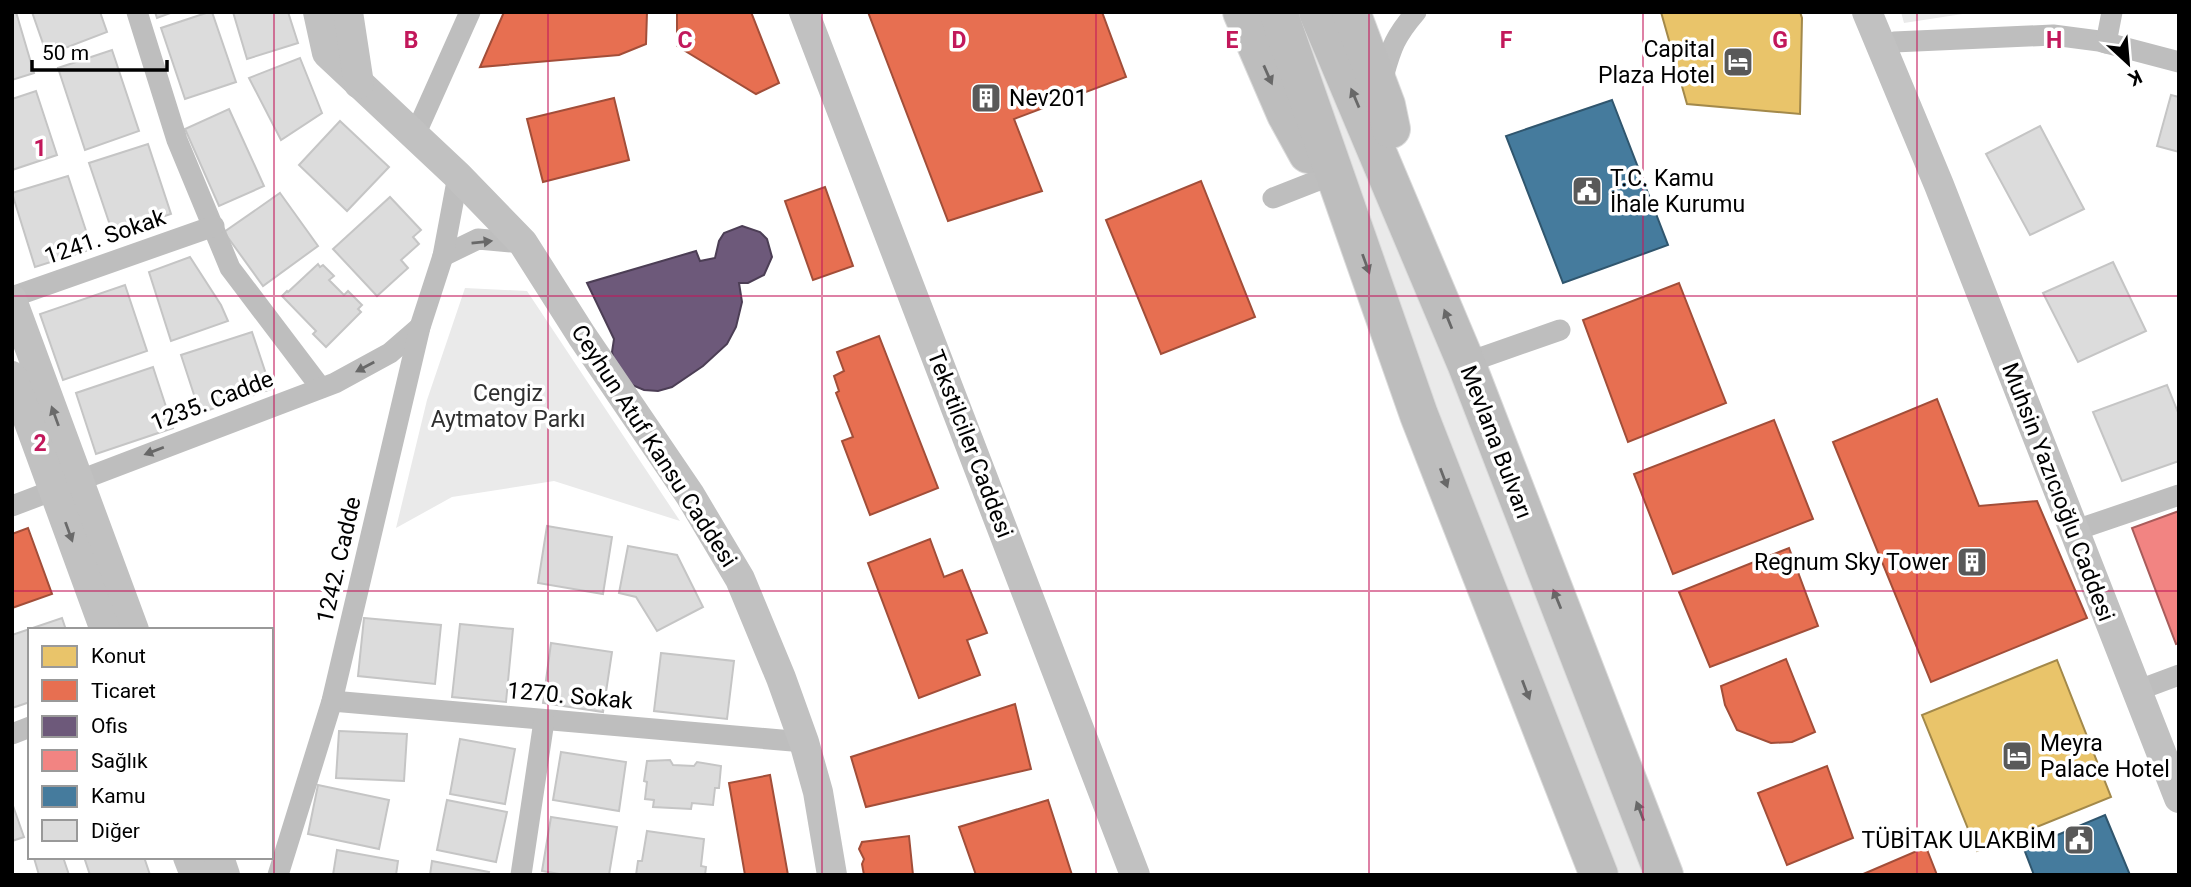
<svg xmlns="http://www.w3.org/2000/svg" width="2191" height="887" font-family="Roboto,sans-serif">
	<rect width="100%" height="100%" fill="#fff"/>
	<!-- green -->
	<g fill="#eaeaea">
		<path d="M1901,12H1968L1969,13L1904,23Z"/>
		<path d="M1310,40L1428,312L1646,875H1615L1459,478L1305,43Z"/>
		<path d="M465,288L527,291L680,521L554,481L452,497L396,528L427,400Z"/>
	</g>
	<!-- homes -->
	<g fill="#e9c46a" stroke="#a3894a" stroke-width="2">
		<path d="M1661,12H1800L1802,18L1800,114L1687,104Z"/>
		<path d="M2057,660L2111,797L1977,851L1922,715Z"/>
	</g>
	<!-- shops -->
	<g fill="#e76f51" stroke="#a24e39" stroke-width="2">
		<path d="M504,12H647L646,44L619,55L480,67Z"/>
		<path d="M677,12H751L779,83L756,94L677,46Z"/>
		<path d="M868,12H1102L1126,77L1014,119L1042,191L948,221Z"/>
		<path d="M614,98L629,160L543,182L527,119Z"/>
		<path d="M1201,181L1255,317L1161,354L1106,220Z"/>
		<path d="M825,187L853,266L813,280L785,201Z"/>
		<path d="M1679,283L1726,403L1628,442L1583,320Z"/>
		<path d="M879,336L938,488L870,515L842,441L853,437L836,393L839,391L834,376L844,371L837,352Z"/>
		<path d="M1937,399L1979,506L2037,501L2087,618L1931,682L1833,442Z"/>
		<path d="M1774,420L1813,519L1673,574L1634,474Z"/>
		<path d="M28,528L52,594L12,608V534Z"/>
		<path d="M930,539L944,577L962,570L987,633L967,640L980,675L919,698L868,563Z"/>
		<path d="M1789,548L1818,626L1710,667L1679,592Z"/>
		<path d="M1786,659L1815,732L1792,742L1771,743L1737,730L1725,705L1721,686Z"/>
		<path d="M1015,704L1031,769L866,807L851,757Z"/>
		<path d="M1827,766L1853,838L1787,865L1758,793Z"/>
		<path d="M770,775L788,875H745L729,783Z"/>
		<path d="M1048,800L1072,875H976L959,827Z"/>
		<path d="M909,836L913,875H864L862,864L864,859L859,849L862,842Z"/>
		<path d="M1926,847L1937,875H1861Z"/>
	</g>
	<!-- offices -->
	<path fill="#6d597a" stroke="#4c3e55" stroke-width="2" d="M742,226L760,232L767,239L772,257L764,275L748,283H739L742,302L736,327L727,344L703,366L672,387L658,391L644,390L632,385L615,365L612,352L614,339L587,283L696,251L700,261L715,258L719,241L724,233Z"/>
	<!-- health -->
	<path fill="#f28482" stroke="#a95c5b" stroke-width="2" d="M2179,511V643L2176,644L2132,528Z"/>
	<!-- public -->
	<g fill="#457b9d" stroke="#30566e" stroke-width="2">
		<path d="M1612,100L1668,245L1563,283L1506,136Z"/>
		<path d="M2105,815L2130,875H2034L2024,849Z"/>
	</g>
	<!-- building -->
	<g fill="#dcdcdc" stroke="#c5c5c5" stroke-width="2">
		<path d="M12,12H16L34,73L12,80Z"/>
		<path d="M32,12H100L107,32L47,55Z"/>
		<path d="M155,12H173L157,18Z"/>
		<path d="M209,12H212L236,82L185,99L161,28Z"/>
		<path d="M233,12H288L298,43L247,59Z"/>
		<path d="M112,50L139,131L85,150L58,68Z"/>
		<path d="M300,58L322,113L281,140L249,78Z"/>
		<path d="M36,91L57,155L12,170V99Z"/>
		<path d="M2171,95L2179,97V152L2157,146Z"/>
		<path d="M229,109L264,186L219,206L185,129Z"/>
		<path d="M340,121L389,167L347,211L299,165Z"/>
		<path d="M2040,126L2084,209L2030,235L1986,154Z"/>
		<path d="M148,144L171,214L113,234L89,163Z"/>
		<path d="M68,176L92,249L35,267L12,193Z"/>
		<path d="M280,193L318,246L263,286L224,232Z"/>
		<path d="M390,197L421,230L413,237L419,244L401,260L408,268L377,296L333,249Z"/>
		<path d="M190,257L221,305L228,321L171,341L149,272Z"/>
		<path d="M2113,262L2146,331L2078,362L2043,293Z"/>
		<path d="M318,264L320,267L323,265L334,276L329,280L344,295L348,291L362,305L358,309L361,312L326,347L313,334L316,331L282,296L287,291L288,292Z"/>
		<path d="M125,285L147,351L63,380L40,314Z"/>
		<path d="M252,332L271,389L200,413L181,355Z"/>
		<path d="M153,367L173,428L96,454L76,393Z"/>
		<path d="M2167,385L2179,415V461L2122,481L2093,412Z"/>
		<path d="M547,526L612,537L603,594L538,583Z"/>
		<path d="M628,546L677,555L703,607L657,631L636,597L619,593Z"/>
		<path d="M62,618L66,630H30V702L12,708V635Z"/>
		<path d="M364,618L441,625L435,684L358,676Z"/>
		<path d="M460,624L513,629L506,702L452,697Z"/>
		<path d="M551,643L612,652L603,712L543,703Z"/>
		<path d="M661,653L734,661L727,719L654,711Z"/>
		<path d="M339,731L407,734L404,781L336,778Z"/>
		<path d="M460,739L515,749L505,804L450,794Z"/>
		<path d="M561,752L626,762L619,811L553,800Z"/>
		<path d="M670,760L673,765L694,766L697,762L721,766L719,788H715L713,805L692,803L691,809L653,807L654,800L645,799L647,782L644,781L647,761Z"/>
		<path d="M318,785L389,800L379,849L308,834Z"/>
		<path d="M447,800L507,812L496,862L437,850Z"/>
		<path d="M12,803L24,837L12,841Z"/>
		<path d="M551,817L617,827L609,875H565L542,871Z"/>
		<path d="M647,831L704,839L701,866L706,867L705,875H636L638,861H642Z"/>
		<path d="M337,850L398,861L396,875H333Z"/>
		<path d="M63,857L69,875H39L34,858Z"/>
		<path d="M84,857H144L150,875H90Z"/>
		<path d="M432,861L489,872L488,875H430Z"/>
	</g>
	<g fill="none" stroke-linecap="round" stroke-linejoin="round">
		<!-- highway casing -->
		<g stroke="#dbdbdb" stroke-width="40">
			<g id="highway">
				<path d="M1242,12L1286,114L1308,154"/>
				<path d="M1278,12L1419,415L1599,875"/>
				<path d="M1318,12L1466,363L1664,875"/>
				<path d="M1351,12L1386,105L1391,129"/>
			</g>
		</g>
		<!-- street -->
		<g stroke="#bebebe" stroke-width="21">
			<path d="M137,12L177,140L230,268L321,388"/>
			<path d="M1894,42L2053,35L2099,41L2179,62"/>
			<path d="M2106,43L2112,12"/>
			<path d="M1381,84C1391,50 1392,40 1416,12"/>
			<path d="M415,135L470,12"/>
			<path d="M1273,198L1324,178"/>
			<path d="M443,256L478,239L523,243"/>
			<path d="M12,297L214,226"/>
			<path d="M1466,363L1560,330"/>
			<path d="M12,506L335,383L390,353L420,327"/>
			<path d="M2073,531L2179,495"/>
			<path d="M2136,691L2179,675"/>
			<path d="M332,701L804,742"/>
			<path d="M12,734L30,727"/>
			<path d="M278,875L332,701L420,327L443,256L458,176"/>
			<path d="M521,875L544,721"/>
		</g>
		<!-- secondary -->
		<g stroke="#c1c1c1" stroke-width="30">
			<path d="M318,12L327,53L458,176L523,243L582,336L690,495L740,579L781,678L804,742L818,792L832,875"/>
			<path d="M348,12L359,84"/>
			<path d="M804,12L1135,875"/>
			<path d="M1867,12L1939,185L2179,798"/>
			<path d="M12,300L134,630"/>
			<path d="M12,376L105,630"/>
			<path d="M188,857L195,875"/>
			<path d="M219,857L225,875"/>
		</g>
		<!-- highway -->
		<use href="#highway" stroke="#bdbdbd" stroke-width="38"/>
	</g>
	<!-- one-way arrows -->
	<defs><path id="oneway-solid" d="M-6-.8H1V-3.2L6.5 0L1 3.2V.8H-6Z" transform="scale(1.75)"/></defs>
	<g fill="#686868">
		<use href="#oneway-solid" transform="translate(1268 75) rotate(66)"/>
		<use href="#oneway-solid" transform="translate(1355 98) rotate(-113)"/>
		<use href="#oneway-solid" transform="translate(482 242) rotate(-6)"/>
		<use href="#oneway-solid" transform="translate(1366 264) rotate(70)"/>
		<use href="#oneway-solid" transform="translate(1448 319) rotate(-112)"/>
		<use href="#oneway-solid" transform="translate(365 367) rotate(152)"/>
		<use href="#oneway-solid" transform="translate(154 451) rotate(159)"/>
		<use href="#oneway-solid" transform="translate(1444 478) rotate(69)"/>
		<use href="#oneway-solid" transform="translate(1557 599) rotate(-112)"/>
		<use href="#oneway-solid" transform="translate(1526 690) rotate(69)"/>
		<use href="#oneway-solid" transform="translate(1640 811) rotate(-111)"/>
	</g>
	<g fill="#6a6a6a">
		<use href="#oneway-solid" transform="translate(55 416) rotate(-110)"/>
		<use href="#oneway-solid" transform="translate(69 532) rotate(70)"/>
	</g>
	<!-- grid -->
	<path fill="none" stroke="#c2185b" stroke-width="2" stroke-opacity="0.55" d="M274,12V875M548,12V875M822,12V875M1096,12V875M1369,12V875M1643,12V875M1917,12V875M12,296H2179M12,591H2179"/>
	<!-- icons -->
	<defs>
		<g id="hotel-square" transform="scale(1.575)"><rect x="-9" y="-9" width="18" height="18" rx="4" fill="#595959" stroke="#fff"/><path d="M-6-4.5h1.5V1H6V5H4.5V3h-9V5H-6ZM-4 0a1.8 1.8 0 1 1 3.6 0ZM.5 0V-2.5h3Q6-2.5 6 0Z" fill="#fff"/></g>
		<g id="building-square" transform="scale(1.575)"><rect x="-9" y="-9" width="18" height="18" rx="4" fill="#595959" stroke="#fff"/><path d="M-4-6H4V6H1V3H-1V6H-4ZM-2.5-4.3h1.7v1.8h-1.7ZM.8-4.3h1.7v1.8H.8ZM-2.5-1h1.7V.8h-1.7ZM.8-1h1.7V.8H.8Z" fill="#fff"/></g>
		<g id="civic-square" transform="scale(1.575)"><rect x="-9" y="-9" width="18" height="18" rx="4" fill="#595959" stroke="#fff"/><path d="M-.6-6.5H3V-4.5H.6V-3L4-1V1h2V6H-6V1h2V-1L-.6-3ZM-1.2 2.5V6h2.4V2.5Z" fill="#fff"/></g>
	</defs>
	<g fill-rule="evenodd">
		<use href="#hotel-square" x="1738" y="62"/>
		<use href="#building-square" x="986" y="98"/>
		<use href="#civic-square" x="1587" y="191"/>
		<use href="#building-square" x="1972" y="562"/>
		<use href="#hotel-square" x="2017" y="756"/>
		<use href="#civic-square" x="2079" y="840"/>
	</g>
	<g text-anchor="middle" dominant-baseline="central" stroke-width="7" stroke-linejoin="round" paint-order="stroke">
		<!-- poi labels -->
		<g font-size="23" fill="#000" stroke="#fff" text-anchor="end">
			<text x="1715" y="49">Capital<tspan x="1715" dy="26">Plaza Hotel</tspan></text>
			<text x="1009" y="98" text-anchor="start">Nev201</text>
			<text x="1610" y="178" text-anchor="start">T.C. Kamu<tspan x="1610" dy="26">İhale Kurumu</tspan></text>
			<text x="1949" y="562">Regnum Sky Tower</text>
			<text x="2040" y="743" text-anchor="start">Meyra<tspan x="2040" dy="26">Palace Hotel</tspan></text>
			<text x="2056" y="840">TÜBİTAK ULAKBİM</text>
		</g>
		<!-- street labels -->
		<g font-size="23" fill="#000" stroke="#fff">
			<text transform="translate(105 237) rotate(-19)">1241. Sokak</text>
			<text transform="translate(212 401) rotate(-21)">1235. Cadde</text>
			<text transform="translate(1496 442) rotate(69)">Mevlana Bulvarı</text>
			<text transform="translate(970 444) rotate(69)">Tekstilciler Caddesi</text>
			<text transform="translate(654 446) rotate(57)">Ceyhun Atuf Kansu Caddesi</text>
			<text transform="translate(2058 492) rotate(69)">Muhsin Yazıcıoğlu Caddesi</text>
			<text transform="translate(339 560) rotate(-77)">1242. Cadde</text>
			<text transform="translate(570 696) rotate(5)">1270. Sokak</text>
		</g>
		<!-- park labels -->
		<g font-size="23" fill="#2f2f2f" stroke="#fff">
			<text x="508" y="393">Cengiz<tspan x="508" dy="26">Aytmatov Parkı</tspan></text>
		</g>
	</g>
	<g font-size="23" text-anchor="middle" font-weight="bold" fill="#c2185b" stroke="#fff" stroke-width="7" stroke-linejoin="round" paint-order="stroke">
		<text x="411" y="48">B</text>
		<text x="685" y="48">C</text>
		<text x="959" y="48">D</text>
		<text x="1232" y="48">E</text>
		<text x="1506" y="48">F</text>
		<text x="1780" y="48">G</text>
		<text x="2054" y="48">H</text>
		<text x="40" y="156">1</text>
		<text x="40" y="451">2</text>
	</g>
	<!-- border -->
	<rect width="2191" height="887" fill="none" stroke="#000000" stroke-width="28"/>
	<!-- legend -->
	<rect x="28" y="628" width="245" height="231" fill="#ffffff" stroke="#999999" stroke-width="2"/>
	<rect x="42" y="646" width="35" height="21" fill="#e9c46a" stroke="#999999" stroke-width="2"/>
	<text x="91" y="663" font-size="21" fill="#000000">Konut</text>
	<rect x="42" y="680" width="35" height="21" fill="#e76f51" stroke="#999999" stroke-width="2"/>
	<text x="91" y="698" font-size="21" fill="#000000">Ticaret</text>
	<rect x="42" y="716" width="35" height="21" fill="#6d597a" stroke="#999999" stroke-width="2"/>
	<text x="91" y="733" font-size="21" fill="#000000">Ofis</text>
	<rect x="42" y="750" width="35" height="21" fill="#f28482" stroke="#999999" stroke-width="2"/>
	<text x="91" y="768" font-size="21" fill="#000000">Sağlık</text>
	<rect x="42" y="786" width="35" height="21" fill="#457b9d" stroke="#999999" stroke-width="2"/>
	<text x="91" y="803" font-size="21" fill="#000000">Kamu</text>
	<rect x="42" y="820" width="35" height="21" fill="#dcdcdc" stroke="#999999" stroke-width="2"/>
	<text x="91" y="838" font-size="21" fill="#000000">Diğer</text>
	<!-- north arrow -->
	<g transform="translate(2128 63) rotate(154)" stroke="#ffffff" stroke-width="5" paint-order="stroke">
	<path d="M0-5L12 26L0 18L-12 26Z" fill="#000000"/>
	<text y="-10" font-size="19" font-weight="bold" text-anchor="middle" fill="#000000">K</text>
	</g>
	<!-- scale -->
	<path d="M32 60v10h135v-10" fill="none" stroke="#000000" stroke-width="3.5"/>
	<text x="42" y="60" font-size="21" fill="#000000" stroke="#ffffff" stroke-width="5" paint-order="stroke">50 m</text>
</svg>
